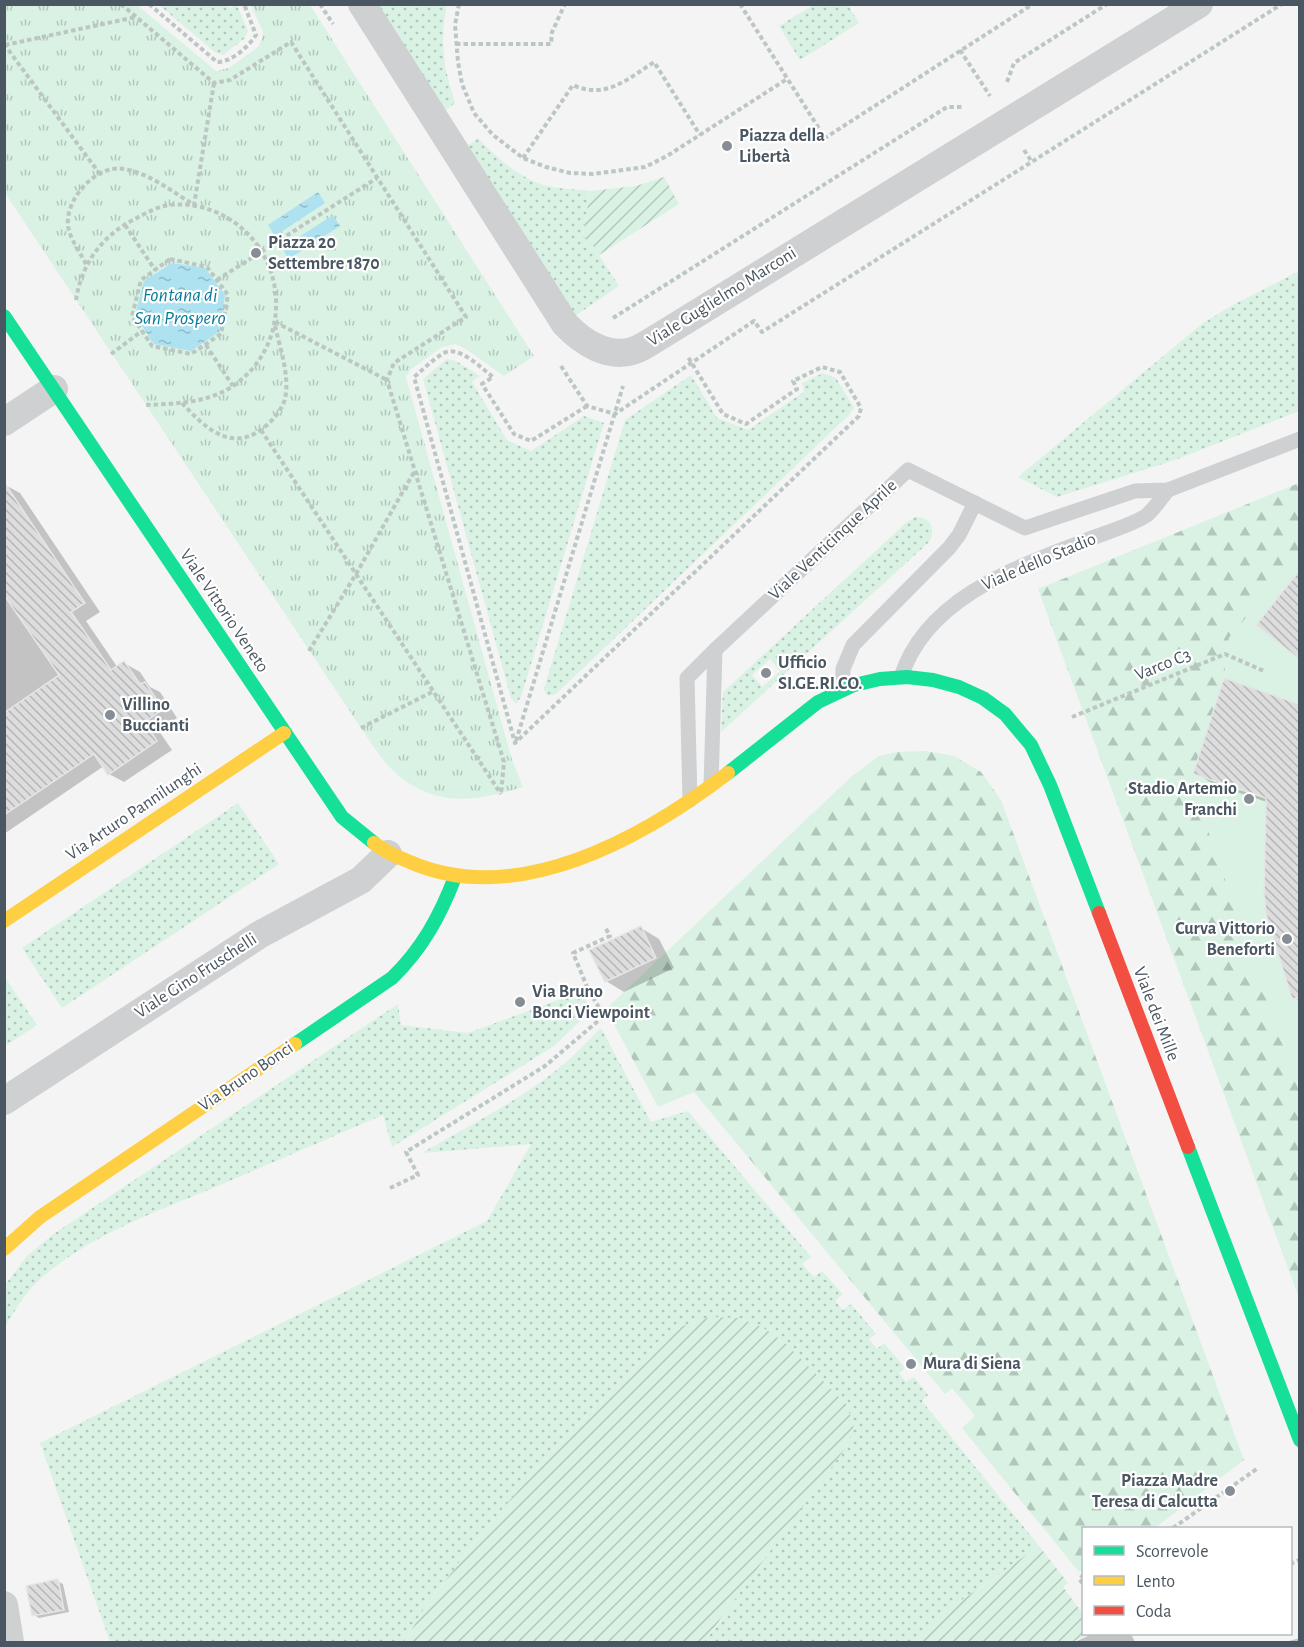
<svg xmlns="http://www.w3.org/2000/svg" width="1304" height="1647" font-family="'Alegreya Sans',sans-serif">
	<defs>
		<pattern id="grass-dots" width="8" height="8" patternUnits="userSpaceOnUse" patternTransform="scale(1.5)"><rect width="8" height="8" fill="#d9f2e3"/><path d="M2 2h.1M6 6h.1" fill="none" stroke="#b2c7bb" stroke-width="1.8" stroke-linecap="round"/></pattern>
		<pattern id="forest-firs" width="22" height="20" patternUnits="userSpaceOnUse" patternTransform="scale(1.5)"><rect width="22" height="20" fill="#d9f2e3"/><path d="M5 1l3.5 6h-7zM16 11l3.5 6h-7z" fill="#b2c7bb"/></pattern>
		<pattern id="park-tufts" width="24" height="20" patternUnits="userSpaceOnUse" patternTransform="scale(1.5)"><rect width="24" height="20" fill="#d9f2e3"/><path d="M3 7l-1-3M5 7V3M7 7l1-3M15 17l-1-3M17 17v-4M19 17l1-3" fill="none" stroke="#b2c7bb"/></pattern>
		<pattern id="garden-furrows" width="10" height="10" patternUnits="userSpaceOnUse" patternTransform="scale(1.5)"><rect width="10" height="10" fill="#d9f2e3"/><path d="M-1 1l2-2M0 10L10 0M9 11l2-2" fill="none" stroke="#b2c7bb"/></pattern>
		<pattern id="water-ripples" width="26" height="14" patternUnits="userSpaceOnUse" patternTransform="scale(1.5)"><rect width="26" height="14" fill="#aee2f0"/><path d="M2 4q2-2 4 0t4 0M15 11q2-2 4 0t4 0" fill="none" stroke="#90bac6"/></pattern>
		<pattern id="building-back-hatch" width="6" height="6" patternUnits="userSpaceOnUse" patternTransform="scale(1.5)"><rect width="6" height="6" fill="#ddddde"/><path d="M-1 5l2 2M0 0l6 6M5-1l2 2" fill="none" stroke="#b5b6b7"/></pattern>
	</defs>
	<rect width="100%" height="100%" fill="#f4f4f4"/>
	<!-- grass -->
	<g fill="url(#grass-dots)" fill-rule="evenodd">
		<path d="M227,4L229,8L237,5L248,31L245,38L223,55L216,53L159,5Z"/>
		<path d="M815,4L848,5L859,23L800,60L779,26Z"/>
		<path d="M376,5H447C439,42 444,68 455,103L443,112Z"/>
		<path d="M478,138C496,157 517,176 543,185C557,189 575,189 590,191L583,235L592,244L619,286L575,316L467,146Z"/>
		<path d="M1299,271V411L1175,460L1057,497L1018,477L1203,323L1233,305Z"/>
		<path d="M447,359L456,361L480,376L472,382L507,440L531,451L584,416L604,423L521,697L516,704L511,698L423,379Z"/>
		<path d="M823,373L836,378L854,408L850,414L556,694L547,696L544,689L625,420L691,375L717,418L748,430L804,392L802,383Z"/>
		<path d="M915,517C931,517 936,530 929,542L721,732L723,692L907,522ZM770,659L780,671L762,687L752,675Z"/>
		<path d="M238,803L279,864L62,1008L22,948Z"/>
		<path d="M4,976L37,1025L5,1046H4Z"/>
		<path d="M580,992L592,1009L554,1046L392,1147L383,1115C329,1138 274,1162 220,1185C159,1211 85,1236 36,1283C23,1296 14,1312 5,1327V1285L27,1256L52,1235L398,1004L401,1025L468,1033Z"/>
		<path d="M601,1028L651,1122L688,1111L811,1257L802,1264L814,1277L822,1271L843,1294L835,1301L843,1310L851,1304L876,1334L869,1339L877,1349L884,1343L905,1368L899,1373L906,1382L914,1377L928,1395L922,1401L1039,1546L945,1612L912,1642H704L723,1618L687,1324L663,1337L551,1452L477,1539L424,1609L404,1642H110L40,1443L487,1221L531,1144L422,1153C465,1128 510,1105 549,1076C568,1062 584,1045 601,1028Z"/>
	</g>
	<!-- forest -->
	<g fill="url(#forest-firs)">
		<path d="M1299,483V555L1229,638L1224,678L1193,774L1206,824L1299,1091V1298L1038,589Z"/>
		<path d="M926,751L954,756L981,772L1001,800L1244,1460L1155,1528H1084L1083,1569L1079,1572L962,1428L975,1416L952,1388L945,1394L694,1092L658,1107L606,1009L850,778L879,756L897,752Z"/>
	</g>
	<!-- park -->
	<path fill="url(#park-tufts)" d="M4,5H137L216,71L229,68L258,47L262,39L263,32L251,5H310L534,356L504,376L466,349L455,344L442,347L410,370L406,377L512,760L523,787C478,801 438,808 399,776C383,763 372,744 361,728L5,193Z"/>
	<!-- garden -->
	<g fill="url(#garden-furrows)">
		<path d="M664,177L679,204L599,255L592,244L590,246L583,235L590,191L636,186Z"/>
		<path d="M711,1317L738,1318L762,1327L784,1342L846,1404L854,1425L847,1446L704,1642H404L424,1609L477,1539L551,1452L663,1337L687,1324Z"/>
		<path d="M1039,1546L1068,1583L1063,1587L1083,1614L1084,1634H1089L1072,1642H912L945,1612Z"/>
	</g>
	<!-- pitch -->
	<path fill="#d9f2e3" d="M1299,555V1091L1206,824L1193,774L1224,678L1229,638Z"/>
	<!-- water -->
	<g fill="url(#water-ripples)">
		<path d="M318,192L325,203L275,236L268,225Z"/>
		<path d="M333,215L340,226L289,259L282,248Z"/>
		<path d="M172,263L205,268L225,295L219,332L191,351L154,344L135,315L144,281Z"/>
	</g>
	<!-- shadow -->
	<g fill="#0003">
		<path d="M5,485L20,493L100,612L86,621L118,668L124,663L140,672L150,687L160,692L177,718L159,731L172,750L124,782L109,774L104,766L4,834Z"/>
		<path d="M1300,574V657L1258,624Z"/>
		<path d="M1225,680L1300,705V1006L1283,964L1267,802L1215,785L1195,773Z"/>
		<path d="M641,928L659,939L674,968L624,992L606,981Z"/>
		<path d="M57,1581L63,1584L69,1612L39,1618L34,1615Z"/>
		<path d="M1092,1634H1128L1132,1636L1135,1642H1075Z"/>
		<path d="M1300,1638V1642H1285Z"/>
	</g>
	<!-- building -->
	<g fill="url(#building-back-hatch)" stroke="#e5e6e7" stroke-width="1.5">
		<path d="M4,482L85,603L71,612L111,670L124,661L140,684L145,682L163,709L145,722L157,741L108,775L94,754L4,815V713L59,675L4,595Z"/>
		<path d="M1299,571V659L1256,625Z"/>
		<path d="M1224,678L1299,704V998L1292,999L1266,914L1264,894L1266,798L1193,774Z"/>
		<path d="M641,926L656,958L605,982L589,950Z"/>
		<path d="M58,1579L64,1610L32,1616L26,1586Z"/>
	</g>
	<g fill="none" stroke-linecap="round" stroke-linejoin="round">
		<!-- path -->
		<g stroke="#bcc7c4" stroke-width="4" stroke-dasharray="4.5 3" stroke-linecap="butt">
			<path d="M121,4L214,83L230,80L291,42L466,317L394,363L387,380L504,762L501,794"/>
			<path d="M149,4L217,62C232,62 248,47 256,35L244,4"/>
			<path d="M320,4L333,24"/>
			<path d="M459,4L455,25L458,62L462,84L474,113L493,135L523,158L546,167L570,173L593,174L645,167L667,156L787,79"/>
			<path d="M740,4L825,138L1033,4"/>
			<path d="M4,44L99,173"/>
			<path d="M456,44H551L552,32L565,4"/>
			<path d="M5,45L136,17"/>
			<path d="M960,50L990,96"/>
			<path d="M1007,82L1014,63L1107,4"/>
			<path d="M1024,150L1032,162"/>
			<path d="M523,158L573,85C605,100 628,79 654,62L700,135"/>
			<path d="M125,225L155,270"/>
			<path d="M170,259L207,267L228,295L221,334L191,354L152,346L132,316L141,280Z"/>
			<path d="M86,264C80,252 70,239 68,226C65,199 96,164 124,169C149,173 173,192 194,205L214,83"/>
			<path d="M217,280L377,178"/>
			<path d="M76,300C81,266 100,238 131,221C143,215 155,207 169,205C186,203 202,206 218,213C288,245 297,342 233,386C208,403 174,404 145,405"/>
			<path d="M613,318L947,107H964"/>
			<path d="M275,322L387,380"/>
			<path d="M206,345L233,386"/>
			<path d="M111,354L142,331"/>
			<path d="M561,366L587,406L615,414L754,321L762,332L1282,4"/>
			<path d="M182,403C206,429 233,455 267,425C275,418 282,409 285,399C290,376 280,348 275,326"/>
			<path d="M587,406L531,441L514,434L482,384L493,377C481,368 459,345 444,353C433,359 424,369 414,377L515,743L859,416L861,408L840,372L822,367L793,381L797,389L746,424L723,414L688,357"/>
			<path d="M261,430L501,794"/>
			<path d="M309,651L356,574L414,472"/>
			<path d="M1072,717L1225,654L1264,671"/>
			<path d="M361,728L434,691"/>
			<path d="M516,741L623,386"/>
			<path d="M390,1188L418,1175L406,1152L545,1066L604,1016L588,989L573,953L610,936L605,927"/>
			<path d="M1173,1528L1258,1468"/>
			<path d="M1290,1564L1299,1560"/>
			<path d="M1084,1575L1079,1579L1084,1585"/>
		</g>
		<!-- lane -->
		<g stroke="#ced0d2" stroke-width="15">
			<path d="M901,677C927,596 1020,566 1092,538C1105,533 1137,523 1147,515C1155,508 1161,498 1168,490"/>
			<path d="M842,690L843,669L853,645L949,548L959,535L975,503"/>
			<path d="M711,785L715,650"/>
			<path d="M690,800L687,678L715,650L908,470L1025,528L1135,491L1168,490L1300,439"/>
		</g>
		<!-- street -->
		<g stroke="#ced0d2" stroke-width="28">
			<path d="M362,4L565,324C582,342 609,360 635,350C641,348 647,344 652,341L1199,4"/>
			<path d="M4,422L54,389"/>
			<path d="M4,1101L259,935L361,880L388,854"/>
			<path d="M4,1605L10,1642"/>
		</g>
		<!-- fast -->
		<g stroke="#16e098" stroke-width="14">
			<path d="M4,316L342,817L374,843"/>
			<path d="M728,773L818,702L854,685L880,679L907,677L933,680L959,687L983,698L1005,714L1031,745L1050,785L1099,913"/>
			<path d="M295,1044L392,978C422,949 440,916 455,877"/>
			<path d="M1188,1147L1300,1440"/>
		</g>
		<!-- slow -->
		<g stroke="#ffcf43" stroke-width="14">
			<path d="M374,843C385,852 397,857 410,862C517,909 643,838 728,773"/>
			<path d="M4,921L284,733"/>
			<path d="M4,1249L40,1217L295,1044"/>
		</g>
		<!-- jam -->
		<path stroke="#f24e42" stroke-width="14" d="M1099,913L1188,1147"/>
	</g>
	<!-- markers -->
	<g fill="#868d94" stroke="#fff" stroke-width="2">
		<circle cx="727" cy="146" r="6"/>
		<circle cx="256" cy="253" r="6"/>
		<circle cx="766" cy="673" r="6"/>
		<circle cx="110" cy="715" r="6"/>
		<circle cx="1249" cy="799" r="6"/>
		<circle cx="1287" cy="939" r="6"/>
		<circle cx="520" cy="1002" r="6"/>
		<circle cx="911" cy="1364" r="6"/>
		<circle cx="1230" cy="1491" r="6"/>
	</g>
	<g text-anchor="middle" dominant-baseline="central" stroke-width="4.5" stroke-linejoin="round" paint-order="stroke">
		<!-- poi labels -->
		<g font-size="18" font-weight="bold" fill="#4a5661" stroke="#fff" text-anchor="start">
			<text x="739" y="136">Piazza della<tspan x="739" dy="21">Libertà</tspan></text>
			<text x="268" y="243">Piazza 20<tspan x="268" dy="21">Settembre 1870</tspan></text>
			<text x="778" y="663">Ufficio<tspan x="778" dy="21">SI.GE.RI.CO.</tspan></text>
			<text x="122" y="705">Villino<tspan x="122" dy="21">Buccianti</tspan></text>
			<text x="1237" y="789" text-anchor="end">Stadio Artemio<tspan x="1237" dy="21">Franchi</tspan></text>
			<text x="1275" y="929" text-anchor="end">Curva Vittorio<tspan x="1275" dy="21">Beneforti</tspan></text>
			<text x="532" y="992">Via Bruno<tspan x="532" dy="21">Bonci Viewpoint</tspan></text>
			<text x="923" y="1364">Mura di Siena</text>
			<text x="1218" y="1481" text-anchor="end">Piazza Madre<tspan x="1218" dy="21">Teresa di Calcutta</tspan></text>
		</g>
		<!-- street labels -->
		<g font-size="18" fill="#4a5661" stroke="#fff">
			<text transform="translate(722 297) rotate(-32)">Viale Guglielmo Marconi</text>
			<text transform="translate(833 540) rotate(-43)">Viale Venticinque Aprile</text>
			<text transform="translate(1039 562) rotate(-23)">Viale dello Stadio</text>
			<text transform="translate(224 611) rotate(56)">Viale Vittorio Veneto</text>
			<text transform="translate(1163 665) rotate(-22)">Varco C3</text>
			<text transform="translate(134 812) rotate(-34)">Via Arturo Pannilunghi</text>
			<text transform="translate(196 976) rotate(-33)">Viale Gino Fruschelli</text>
			<text transform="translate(1156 1014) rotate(69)">Viale dei Mille</text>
			<text transform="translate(246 1077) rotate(-34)">Via Bruno Bonci</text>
		</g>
		<!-- water labels -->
		<g font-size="20" font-style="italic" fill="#0c7c9b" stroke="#fff">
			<text x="180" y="295">Fontana di<tspan x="180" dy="23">San Prospero</tspan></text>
		</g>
	</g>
	<!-- border -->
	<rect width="1304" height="1647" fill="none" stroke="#4a5661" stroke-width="12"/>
	<!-- legend -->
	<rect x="1082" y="1527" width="210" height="108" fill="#ffffff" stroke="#b7bbc0" stroke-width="1.5"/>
	<rect x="1094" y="1546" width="30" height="9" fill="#16e098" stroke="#b7bbc0" stroke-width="1.5"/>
	<text x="1136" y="1557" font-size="18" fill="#4a5661">Scorrevole</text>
	<rect x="1094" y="1576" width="30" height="9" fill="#ffcf43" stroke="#b7bbc0" stroke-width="1.5"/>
	<text x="1136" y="1587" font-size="18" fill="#4a5661">Lento</text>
	<rect x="1094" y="1606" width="30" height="9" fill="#f24e42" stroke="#b7bbc0" stroke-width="1.5"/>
	<text x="1136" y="1617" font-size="18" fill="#4a5661">Coda</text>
</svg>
